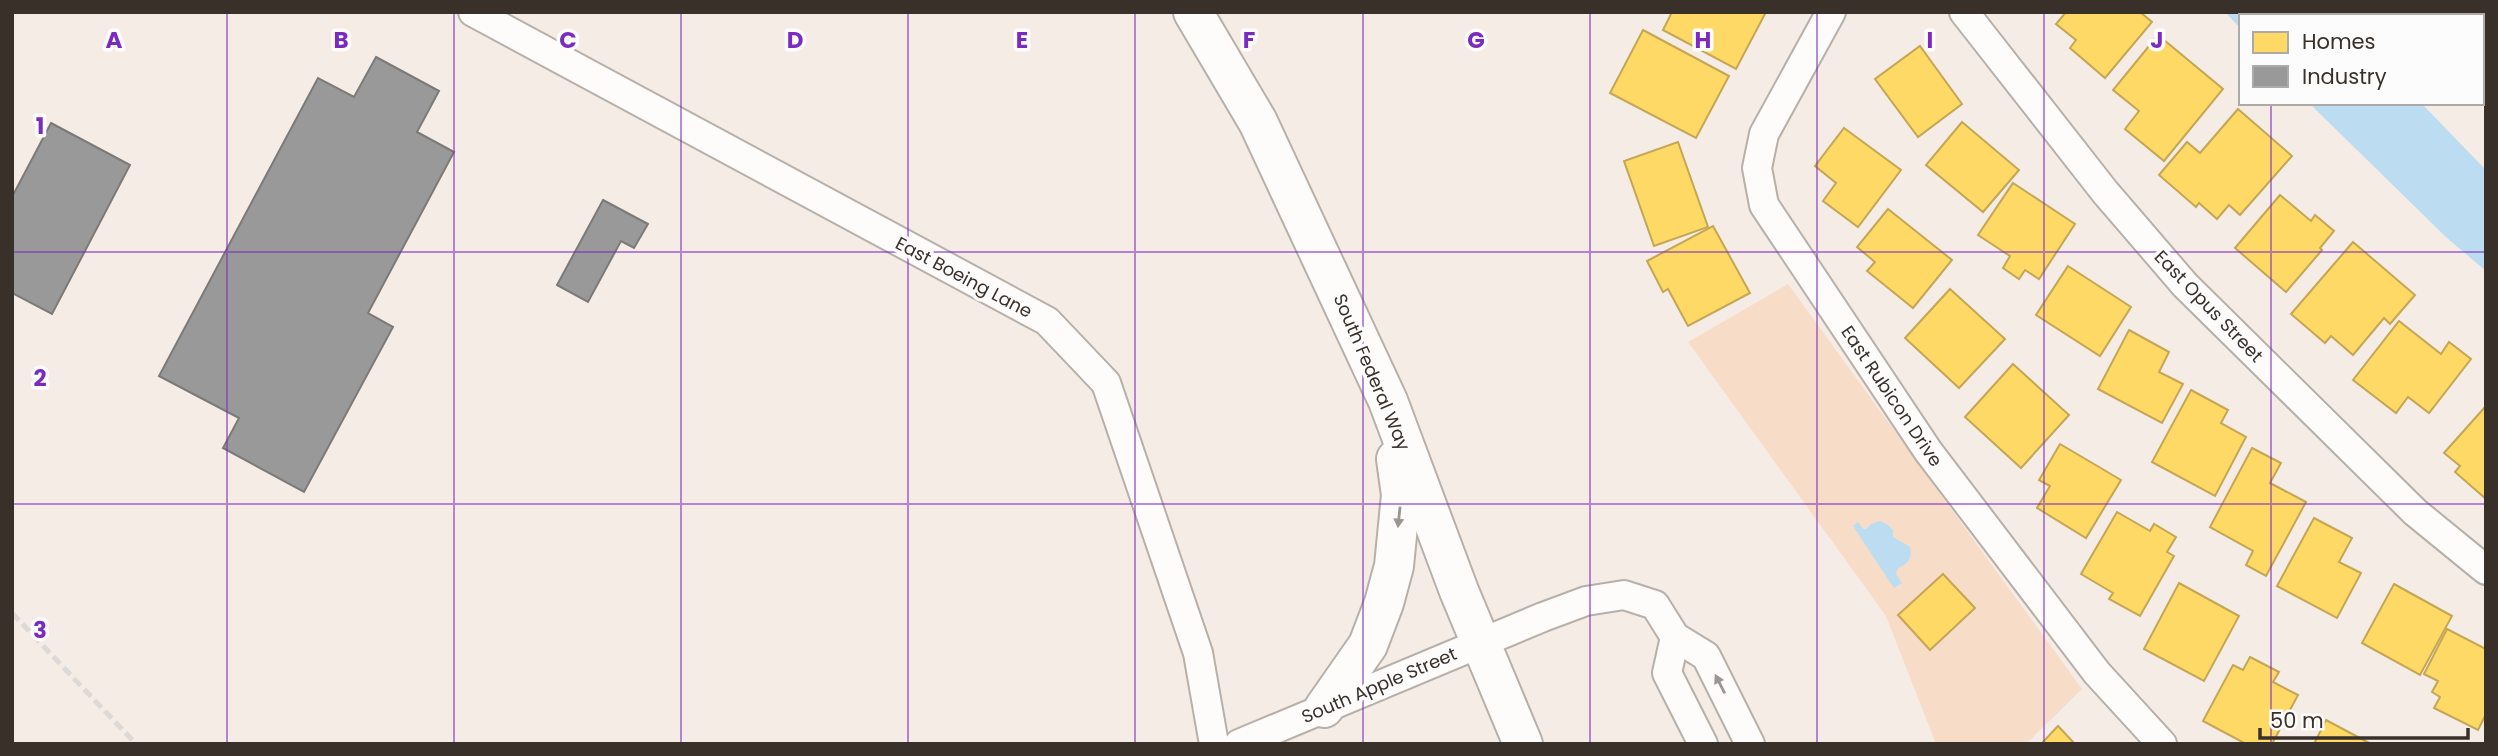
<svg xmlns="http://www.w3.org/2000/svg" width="2498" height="756" font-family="Poppins,sans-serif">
	<rect width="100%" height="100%" fill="#f5ece5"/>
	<!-- green -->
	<path fill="#f7ddc7" d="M1788,284L2082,689L2026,744H1936L1886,616L1688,342Z"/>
	<!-- water -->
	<g fill="#bcdcf2">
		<path d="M2225,12H2333L2336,16H2241V29Z"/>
		<path d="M2309,103H2421L2486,170V271L2447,238Z"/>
		<path d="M1880,521L1888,525L1893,530V537L1910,547C1913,558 1908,564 1898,568L1896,574L1902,583L1894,588L1853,526L1858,522L1863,529H1866L1871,524Z"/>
	</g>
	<!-- homes -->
	<g fill="#ffd966" stroke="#c4a654" stroke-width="2">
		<path d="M1672,12H1766L1736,69L1663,30Z"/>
		<path d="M2066,12H2140L2152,22L2105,78L2070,48L2076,40L2056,24Z"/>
		<path d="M1643,30L1729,76L1696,138L1610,93Z"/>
		<path d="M2158,35L2223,89L2164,161L2125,129L2139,111L2113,90Z"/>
		<path d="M1920,46L1962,104L1918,137L1875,79Z"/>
		<path d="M2238,109L2292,156L2240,215L2229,205L2217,219L2199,203L2196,207L2159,175L2187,142L2200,153Z"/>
		<path d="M1962,122L2019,170L1983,212L1926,165Z"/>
		<path d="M1844,128L1901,170L1858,227L1823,201L1836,183L1815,166Z"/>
		<path d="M1678,142L1708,227L1654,246L1624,161Z"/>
		<path d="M2013,183L2075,224L2039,279L2025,270L2019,279L2003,268L2010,256L1978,235Z"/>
		<path d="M2280,195L2311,221L2315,215L2334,231L2320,248L2322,250L2286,292L2235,248Z"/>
		<path d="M1888,209L1952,260L1913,308L1867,271L1875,262L1857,247Z"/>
		<path d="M1713,226L1750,293L1688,326L1668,289L1663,292L1647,261Z"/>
		<path d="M2353,242L2415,295L2390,324L2384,318L2353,355L2331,336L2325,343L2291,314Z"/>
		<path d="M2068,266L2131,307L2100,356L2036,315Z"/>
		<path d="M1950,289L2005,339L1959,388L1905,338Z"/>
		<path d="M2399,321L2441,354L2449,342L2471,359L2429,413L2408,397L2396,413L2353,380Z"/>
		<path d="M2129,330L2169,352L2159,372L2183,384L2162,423L2098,389Z"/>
		<path d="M2013,364L2069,415L2021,468L1965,417Z"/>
		<path d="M2191,390L2228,410L2221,423L2246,437L2215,496L2152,462Z"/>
		<path d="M2485,407L2486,408V499L2455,472L2460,466L2444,453Z"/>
		<path d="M2060,444L2121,480L2086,538L2037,508L2050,486L2039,480Z"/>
		<path d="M2252,448L2281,463L2270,483L2306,502L2266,576L2246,565L2253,551L2210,527Z"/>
		<path d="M2117,512L2150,531L2154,524L2176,537L2167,552L2174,556L2140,616L2109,599L2113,593L2081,574Z"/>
		<path d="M2314,518L2352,538L2339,562L2361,573L2337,618L2277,586Z"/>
		<path d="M1943,574L1975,608L1930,650L1898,615Z"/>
		<path d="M2179,583L2239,616L2204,681L2144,649Z"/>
		<path d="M2394,584L2452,616L2420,675L2362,643Z"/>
		<path d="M2447,629L2486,649V714L2478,730L2434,708L2440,697L2432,692L2438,681L2424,674Z"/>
		<path d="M2250,657L2279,672L2273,682L2298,695L2272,744H2246L2203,721L2233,665L2243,670Z"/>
		<path d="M2326,720L2371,744H2314Z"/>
		<path d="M2058,726L2075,744H2041Z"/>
	</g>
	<!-- industry -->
	<g fill="#999" stroke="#7c7a78" stroke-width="2">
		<path d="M376,57L439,91L417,132L454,152L368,313L393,327L304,492L223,448L239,418L159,376L318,78L354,97Z"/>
		<path d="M51,123L130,165L52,314L12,293V197Z"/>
		<path d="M603,200L648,224L634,248L621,241L588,302L557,285Z"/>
	</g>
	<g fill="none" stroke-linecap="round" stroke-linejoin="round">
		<!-- minor casing -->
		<g stroke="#b7b0a9" stroke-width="32">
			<g id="minor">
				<path d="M473,12L1047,321L1106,383L1198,653L1214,744"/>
				<path d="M1831,12L1764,134L1757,168L1764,205L1928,451L2097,673L2162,744"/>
				<path d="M1964,12L2105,192L2185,285L2415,512L2486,570"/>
				<path d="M1675,637L1667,673L1703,744"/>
				<path d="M1239,744L1543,617L1586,601L1624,595L1655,605L1675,637L1706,656L1750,744"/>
			</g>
		</g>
		<!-- secondary casing -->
		<g stroke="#b7b0a9" stroke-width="42">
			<g id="secondary">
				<path d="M1193,12L1258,122L1388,401L1459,591L1523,744"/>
				<path d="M1324,708L1368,645L1384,603L1394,566L1401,495L1396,459"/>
			</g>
		</g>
		<!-- minor -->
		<use href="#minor" stroke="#fefcfb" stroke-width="28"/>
		<!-- secondary -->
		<use href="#secondary" stroke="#fefcfb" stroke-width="38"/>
		<!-- rail -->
		<path stroke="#dcd9d7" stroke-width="5" stroke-dasharray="10 5" stroke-linecap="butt" d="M12,613L136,744"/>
	</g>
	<!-- one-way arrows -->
	<defs><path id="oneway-solid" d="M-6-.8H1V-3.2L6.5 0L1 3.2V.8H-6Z" transform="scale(1.75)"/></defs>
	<g fill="#9c9692">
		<use href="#oneway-solid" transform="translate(1399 517) rotate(96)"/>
		<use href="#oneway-solid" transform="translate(1720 684) rotate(-117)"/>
	</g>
	<!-- grid -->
	<path fill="none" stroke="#7b2cbf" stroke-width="2" stroke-opacity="0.55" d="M227,12V744M454,12V744M681,12V744M908,12V744M1135,12V744M1363,12V744M1590,12V744M1817,12V744M2044,12V744M2271,12V16M2271,103V744M12,252H2486M12,504H2486"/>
	<g text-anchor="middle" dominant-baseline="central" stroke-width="7" stroke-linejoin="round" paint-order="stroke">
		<!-- street labels -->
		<g font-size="18" fill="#39302a" stroke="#fcfcfc">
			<text transform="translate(964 277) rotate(28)">East Boeing Lane</text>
			<text transform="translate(2209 306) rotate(46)">East Opus Street</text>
			<text transform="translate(1372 372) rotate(67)">South Federal Way</text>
			<text transform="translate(1892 396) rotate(56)">East Rubicon Drive</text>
			<text transform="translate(1379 685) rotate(-23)">South Apple Street</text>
		</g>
	</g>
	<g font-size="23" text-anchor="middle" font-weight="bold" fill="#7b2cbf" stroke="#fcfcfc" stroke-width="7" stroke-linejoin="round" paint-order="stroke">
		<text x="114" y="48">A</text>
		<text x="341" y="48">B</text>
		<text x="568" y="48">C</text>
		<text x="795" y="48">D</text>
		<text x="1022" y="48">E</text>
		<text x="1249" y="48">F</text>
		<text x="1476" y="48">G</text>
		<text x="1703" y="48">H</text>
		<text x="1930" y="48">I</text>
		<text x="2157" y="48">J</text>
		<text x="40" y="134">1</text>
		<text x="40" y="386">2</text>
		<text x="40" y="638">3</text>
	</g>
	<!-- border -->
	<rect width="2498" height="756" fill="none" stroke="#39302a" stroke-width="28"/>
	<!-- legend -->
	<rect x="2239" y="14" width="245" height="91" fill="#fcfcfc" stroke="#aeaaa8" stroke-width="2"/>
	<rect x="2253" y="32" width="35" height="21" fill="#ffd966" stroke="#aeaaa8" stroke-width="2"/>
	<text x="2302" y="49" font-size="21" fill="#39302a">Homes</text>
	<rect x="2253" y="66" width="35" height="21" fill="#999999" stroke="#aeaaa8" stroke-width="2"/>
	<text x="2302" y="84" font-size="21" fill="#39302a">Industry</text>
	<!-- scale -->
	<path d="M2260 728v10h208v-10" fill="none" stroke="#39302a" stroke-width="3.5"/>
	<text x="2270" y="728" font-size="21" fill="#39302a" stroke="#fcfcfc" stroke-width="5" paint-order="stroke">50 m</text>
</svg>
